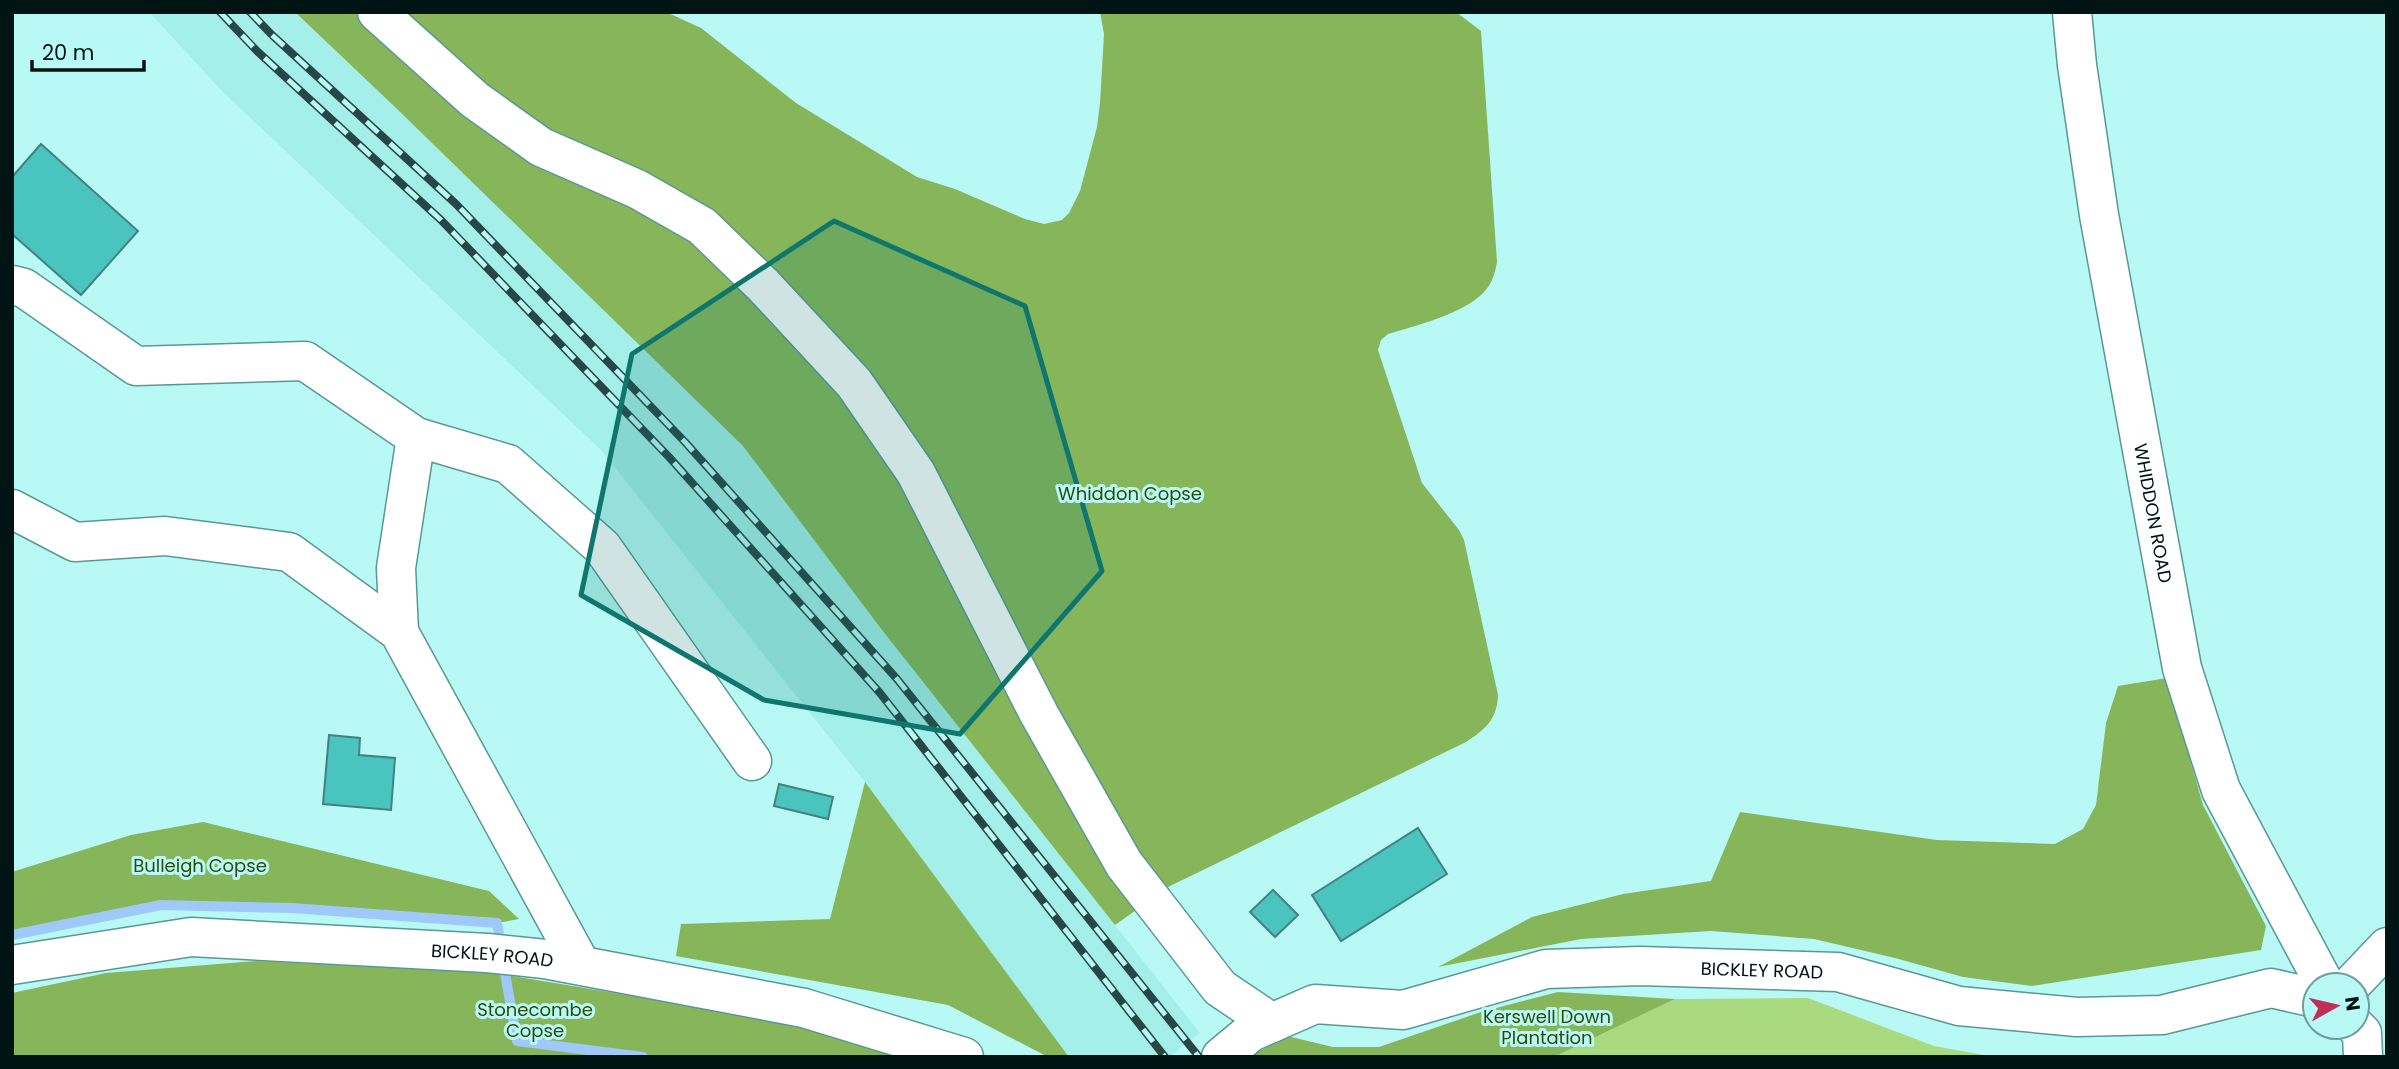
<svg xmlns="http://www.w3.org/2000/svg" width="2399" height="1069" font-family="Poppins,sans-serif">
	<rect width="100%" height="100%" fill="#b8f9f5"/>
	<!-- built -->
	<path fill="#a4efea" d="M149,12H295L397,109L743,446L882,630L1200,1033L1169,1057H1069L865,782L601,450L223,92Z"/>
	<!-- green -->
	<path fill="#aada7f" d="M1808,998L1934,1046L1995,1057H1554L1675,999Z"/>
	<!-- forest -->
	<g fill="#86b659">
		<path d="M295,12H666L701,28L796,103L917,177L955,189L1025,219L1044,224L1062,220L1069,213L1080,191L1097,127L1100,103L1104,34L1100,12H1456L1481,31L1497,262C1495,273 1492,284 1484,292C1465,313 1415,326 1388,334L1381,340L1378,350L1422,483L1459,530L1464,540L1498,695C1497,719 1486,729 1466,742L1170,886L1115,925L882,630L743,446L397,109Z"/>
		<path d="M2167,678L2203,805L2266,926L2261,950L2032,986L1963,977L1895,958L1814,939L1711,931L1581,939L1438,967L1532,917L1623,894L1711,881L1740,812L1937,840L2055,844L2083,829L2096,805L2106,723L2118,686Z"/>
		<path d="M865,782L1069,1057H1048L948,1005L676,956L681,924L830,919Z"/>
		<path d="M203,822L489,891L519,919L497,923L292,908L161,905L12,935V872L131,835Z"/>
		<path d="M257,961L494,973L753,1016L863,1038L919,1057H12V993L106,973Z"/>
		<path d="M1558,992L1675,999L1554,1057H1249L1287,1036L1333,1047H1379L1481,1012Z"/>
	</g>
	<g fill="none" stroke-linecap="round" stroke-linejoin="round">
		<!-- stream -->
		<g stroke="#9fc9f8" stroke-width="10">
			<path d="M12,935L161,905L292,908L497,923L501,946"/>
			<path d="M503,962L517,1041L643,1057"/>
		</g>
	</g>
	<!-- building -->
	<g fill="#4ac4bf" stroke="#43827f" stroke-width="2">
		<path d="M41,144L138,231L81,295L12,234V177Z"/>
		<path d="M329,735L360,738L359,755L395,758L391,810L323,804Z"/>
		<path d="M779,784L833,797L828,819L774,806Z"/>
		<path d="M1418,828L1447,874L1341,941L1312,895Z"/>
		<path d="M1273,890L1298,915L1275,937L1250,912Z"/>
	</g>
	<g fill="none" stroke-linecap="round" stroke-linejoin="round">
		<!-- minor casing -->
		<g stroke="#599895" stroke-width="41">
			<g id="minor">
				<path d="M377,12L475,100L541,147L637,189L702,226L763,285L854,383L916,473L1039,714L1124,864L1220,988L1272,1023"/>
				<path id="s1" d="M2072,12L2077,65L2099,215L2182,668L2221,790L2325,985"/>
				<path d="M12,285L24,288L136,366L305,361L416,437L396,568L399,632"/>
				<path d="M416,437L508,464L602,547L752,761"/>
				<path d="M12,509L75,542L165,536L289,552L399,632L581,965"/>
				<path id="s2" d="M12,965L191,937L487,953L545,959L804,1008L964,1057"/>
				<path d="M2351,985L2387,947"/>
				<path d="M2356,1027L2362,1033L2363,1057"/>
				<path id="s3" d="M1221,1057L1251,1032L1315,1004L1403,1010L1546,969L1640,966L1838,972L1959,1006L2077,1017L2162,1015L2271,988L2315,998"/>
			</g>
		</g>
		<!-- minor -->
		<use href="#minor" stroke="#fff" stroke-width="38"/>
		<!-- rail casing -->
		<g stroke="#284645" stroke-width="8">
			<g id="rail">
				<path d="M220,12L257,51L441,220L669,457L880,693L1165,1057"/>
				<path d="M250,12L272,35L456,204L685,442L897,679L1199,1057"/>
			</g>
		</g>
		<!-- rail -->
		<use href="#rail" stroke="#b8f9f5" stroke-width="5" stroke-dasharray="16" stroke-linecap="butt"/>
	</g>
	<!-- marked area -->
	<path fill="#0f766e" fill-opacity="0.2" stroke="#0f766e" stroke-width="5" stroke-linejoin="round" d="M834,221L1025,306L1102,571L960,734L764,700L581,595L632,354Z"/>
	<g text-anchor="middle" dominant-baseline="central" stroke-width="6" stroke-linejoin="round" paint-order="stroke">
		<!-- park labels -->
		<g font-size="18" fill="#2d4b06" stroke="#b8f9f5">
			<text x="1130" y="493">Whiddon Copse</text>
			<text x="200" y="865">Bulleigh Copse</text>
			<text x="535" y="1009">Stonecombe<tspan x="535" dy="21">Copse</tspan></text>
			<text x="1547" y="1016">Kerswell Down<tspan x="1547" dy="21">Plantation</tspan></text>
		</g>
		<!-- street labels -->
		<g font-size="18" fill="#001413" stroke="#b8f9f5">
			<text stroke="none"><textPath href="#s1" startOffset="508">WHIDDON ROAD</textPath></text>
			<text stroke="none"><textPath href="#s2" startOffset="483">BICKLEY ROAD</textPath></text>
			<text stroke="none"><textPath href="#s3" startOffset="562">BICKLEY ROAD</textPath></text>
		</g>
	</g>
	<!-- border -->
	<rect width="2399" height="1069" fill="none" stroke="#001413" stroke-width="28"/>
	<!-- north arrow -->
	<g transform="translate(2336 1006) rotate(82)"><circle r="33" fill="#b8f9f5" stroke="#6e9d9b" stroke-width="2"/>
	<path d="M0-5L12 26L0 18L-12 26Z" fill="#c03054"/>
	<text y="-10" font-size="19" font-weight="bold" text-anchor="middle" fill="#001413">N</text>
	</g>
	<!-- scale -->
	<path d="M32 60v10h112v-10" fill="none" stroke="#001413" stroke-width="3.5"/>
	<text x="42" y="60" font-size="21" fill="#001413" stroke="#b8f9f5" stroke-width="5" paint-order="stroke">20 m</text>
</svg>
